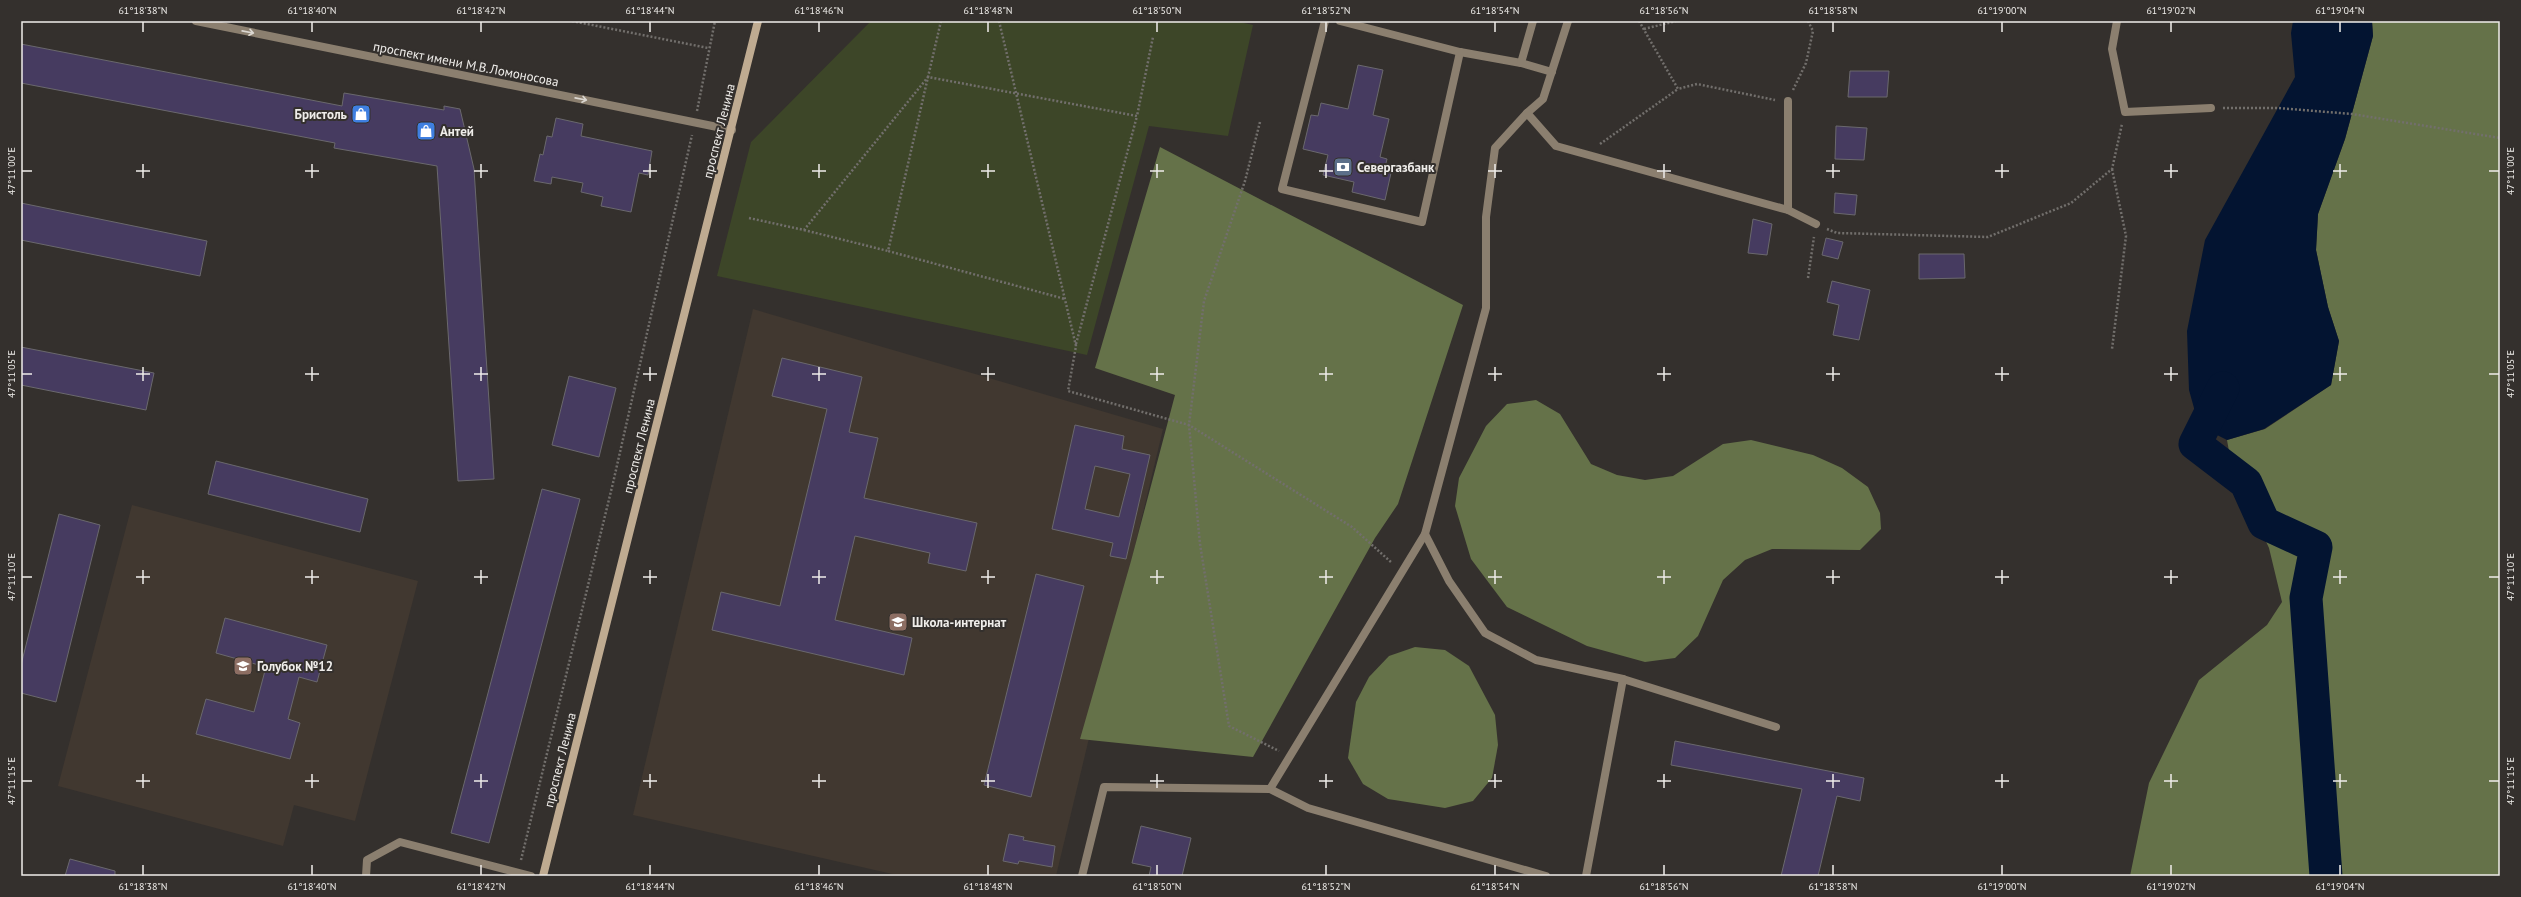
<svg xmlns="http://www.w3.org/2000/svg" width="2521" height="897" font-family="'PT Sans',sans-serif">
	<rect width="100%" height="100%" fill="#34302d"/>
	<!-- built -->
	<g fill="#413830">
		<path d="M753,309L1163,429L1056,876H901L633,815Z"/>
		<path d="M132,505L418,581L355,821L294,805L283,846L58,786Z"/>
	</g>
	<!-- green -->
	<path fill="#3d4628" d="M871,21H1235L1253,25L1228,136L1149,126L1087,355L717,276L751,142Z"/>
	<!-- forest -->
	<g fill="#657249">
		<path d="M2372,21H2500V876H2130L2149,783L2199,680L2267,625L2282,602L2269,548L2232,468L2227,440L2265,429L2331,385L2339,341L2328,307L2316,250L2318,214L2345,139L2373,36Z"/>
		<path d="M1160,147L1463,305L1398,504L1375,538L1253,757L1080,739L1131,561L1175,395L1095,368Z"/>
		<path d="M1536,400L1560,414L1591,464L1617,475L1645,480L1673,476L1723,444L1751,440L1813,455L1842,468L1868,487L1880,513L1881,529L1860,550L1772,549L1745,560L1723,580L1698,636L1675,658L1645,662L1587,646L1507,607L1471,559L1455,506L1459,478L1486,426L1507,404Z"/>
		<path d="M1415,647L1445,650L1469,666L1495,715L1498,745L1492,778L1473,801L1445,808L1388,799L1363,784L1348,758L1356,702L1369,677L1389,656Z"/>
	</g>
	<!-- water -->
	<path fill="#031431" d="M2293,21H2372L2373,36L2345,139L2318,214L2316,250L2328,307L2339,341L2331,385L2264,429L2227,440L2199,426L2189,390L2187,331L2205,240L2295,77L2291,33Z"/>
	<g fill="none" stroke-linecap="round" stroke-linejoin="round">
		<!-- river -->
		<path stroke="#031431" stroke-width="33" d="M2223,388L2195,444L2246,483L2264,523L2316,547L2306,598L2326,876"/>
	</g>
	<!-- building -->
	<g fill="#463b60" stroke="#6a686d" fill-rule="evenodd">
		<path d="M21,44L342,106L344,93L444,110V106L460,109L474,169L494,479L458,481L437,166L334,148L335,143L21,83Z"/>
		<path d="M1358,65L1383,70L1373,115L1389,119L1380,157L1387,159L1384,171L1391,173L1385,200L1352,192L1354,182L1323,175L1328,155L1303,149L1311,115L1318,116L1321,103L1348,109Z"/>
		<path d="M1850,71H1889L1887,97H1848Z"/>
		<path d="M556,118L583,124L581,136L652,151L648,175L639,173L631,212L601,206L603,197L581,192L583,183L552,177L551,184L534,181L540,154L543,155L547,136L552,137Z"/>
		<path d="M1836,126L1867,128L1864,160L1835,159Z"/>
		<path d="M1835,193L1857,195L1855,215L1834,213Z"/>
		<path d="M21,203L207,241L200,276L21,240Z"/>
		<path d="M1753,219L1772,224L1767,255L1748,253Z"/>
		<path d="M1826,238L1843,242L1838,259L1822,255Z"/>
		<path d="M1919,254H1964L1965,278L1919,279Z"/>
		<path d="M1832,281L1870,290L1859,340L1833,335L1839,305L1827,302Z"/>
		<path d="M21,347L154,373L146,410L21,385Z"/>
		<path d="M782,358L862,377L849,432L878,438L864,498L977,523L966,571L928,563L930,553L855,536L835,620L912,638L904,675L712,630L721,592L780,606L827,409L772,396Z"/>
		<path d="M569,376L616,388L599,457L552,445Z"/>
		<path d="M1075,425L1124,436L1122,449L1150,455L1126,559L1110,556L1113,543L1052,529ZM1095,466L1130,474L1119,517L1085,509Z"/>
		<path d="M216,461L368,499L360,532L208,494Z"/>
		<path d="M542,489L580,499L489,843L451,833Z"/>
		<path d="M59,514L100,525L56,702L21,693V665Z"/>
		<path d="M1036,574L1084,586L1031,797L984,785Z"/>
		<path d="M225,618L327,645L317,682L299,677L288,719L300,723L290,759L196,734L206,699L254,712L266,667L216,653Z"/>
		<path d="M1675,741L1864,778L1860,801L1837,796L1818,876H1781L1802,789L1671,765Z"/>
		<path d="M1141,826L1191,838L1182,876H1149L1151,867L1132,863Z"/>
		<path d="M1009,834L1024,837L1023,840L1055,846L1052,867L1019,861L1018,864L1003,861Z"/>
		<path d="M70,859L115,871V876H65Z"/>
	</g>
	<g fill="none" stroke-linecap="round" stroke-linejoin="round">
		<!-- path -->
		<g stroke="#726f6c" stroke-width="2.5" stroke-dasharray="2 2" stroke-linecap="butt">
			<path d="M572,21L708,48"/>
			<path d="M941,21L928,77L1137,116L1153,37"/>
			<path d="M999,21L1076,346L1068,391L1189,425L1352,527L1392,563"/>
			<path d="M1639,21L1678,89L1697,84L1775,100"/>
			<path d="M1644,29L1676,21"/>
			<path d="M1793,90L1806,63L1813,31L1808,21"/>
			<path d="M2223,108H2278L2352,114L2500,138"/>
			<path d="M697,111L715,21"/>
			<path d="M1260,122L1245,181L1204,301L1189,425L1200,544L1229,726L1279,751"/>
			<path d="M1600,144L1678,89"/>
			<path d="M2112,169L2126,236L2112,349"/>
			<path d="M749,218L804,230L928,77L888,251L1065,299"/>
			<path d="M1827,229L1837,233L1988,237L2071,203L2112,169L2122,124"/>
			<path d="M804,230L888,251"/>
			<path d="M1808,278L1814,237"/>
			<path d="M1076,344L1137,116"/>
			<path d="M521,860L613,483L692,135"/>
		</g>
		<!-- lane -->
		<g stroke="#8b7f6f" stroke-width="8">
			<path d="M1325,21L1282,189L1422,222L1460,52"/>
			<path d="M1340,21L1460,52L1521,63"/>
			<path d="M1623,679L1776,727"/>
			<path d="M1270,789L1308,808L1546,876"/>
			<path d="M366,876L367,860L400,842L531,876"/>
			<path d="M1082,876L1104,787L1270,789L1425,534"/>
		</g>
		<!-- street -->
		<g stroke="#8b7f6f" stroke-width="8">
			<path d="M196,21L732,130"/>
			<path d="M1533,21L1521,63L1552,72"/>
			<path d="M1568,21L1543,99L1527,113L1495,148L1486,217V308L1425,534L1449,581L1485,633L1536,660L1623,679L1586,876"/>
			<path d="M2117,21L2112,49L2125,112L2211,108"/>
			<path d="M1788,101V210L1816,224"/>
			<path d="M1527,113L1556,146L1788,210"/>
		</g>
		<!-- secondary -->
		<path stroke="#bfab91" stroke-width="8" d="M543,876L758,21"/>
	</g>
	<!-- one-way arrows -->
	<defs><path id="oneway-shaft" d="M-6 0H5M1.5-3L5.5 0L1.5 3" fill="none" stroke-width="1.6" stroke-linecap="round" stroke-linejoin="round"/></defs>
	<g stroke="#dbd7d1">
		<use href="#oneway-shaft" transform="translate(248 32) rotate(11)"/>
		<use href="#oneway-shaft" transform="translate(581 99) rotate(11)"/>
	</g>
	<!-- ticks -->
	<path fill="none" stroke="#efedea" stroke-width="1.5" d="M143,22V32M312,22V32M481,22V32M650,22V32M819,22V32M988,22V32M1157,22V32M1326,22V32M1495,22V32M1664,22V32M1833,22V32M2002,22V32M2171,22V32M2340,22V32M143,164V178M312,164V178M481,164V178M650,164V178M819,164V178M988,164V178M1157,164V178M1326,164V178M1495,164V178M1664,164V178M1833,164V178M2002,164V178M2171,164V178M2340,164V178M22,171H32M136,171H150M305,171H319M474,171H488M643,171H657M812,171H826M981,171H995M1150,171H1164M1319,171H1333M1488,171H1502M1657,171H1671M1826,171H1840M1995,171H2009M2164,171H2178M2333,171H2347M2489,171H2499M143,367V381M312,367V381M481,367V381M650,367V381M819,367V381M988,367V381M1157,367V381M1326,367V381M1495,367V381M1664,367V381M1833,367V381M2002,367V381M2171,367V381M2340,367V381M22,374H32M136,374H150M305,374H319M474,374H488M643,374H657M812,374H826M981,374H995M1150,374H1164M1319,374H1333M1488,374H1502M1657,374H1671M1826,374H1840M1995,374H2009M2164,374H2178M2333,374H2347M2489,374H2499M143,570V584M312,570V584M481,570V584M650,570V584M819,570V584M988,570V584M1157,570V584M1326,570V584M1495,570V584M1664,570V584M1833,570V584M2002,570V584M2171,570V584M2340,570V584M22,577H32M136,577H150M305,577H319M474,577H488M643,577H657M812,577H826M981,577H995M1150,577H1164M1319,577H1333M1488,577H1502M1657,577H1671M1826,577H1840M1995,577H2009M2164,577H2178M2333,577H2347M2489,577H2499M143,774V788M312,774V788M481,774V788M650,774V788M819,774V788M988,774V788M1157,774V788M1326,774V788M1495,774V788M1664,774V788M1833,774V788M2002,774V788M2171,774V788M2340,774V788M22,781H32M136,781H150M305,781H319M474,781H488M643,781H657M812,781H826M981,781H995M1150,781H1164M1319,781H1333M1488,781H1502M1657,781H1671M1826,781H1840M1995,781H2009M2164,781H2178M2333,781H2347M2489,781H2499M143,865V875M312,865V875M481,865V875M650,865V875M819,865V875M988,865V875M1157,865V875M1326,865V875M1495,865V875M1664,865V875M1833,865V875M2002,865V875M2171,865V875M2340,865V875"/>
	<!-- icons -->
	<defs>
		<g id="shop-square" transform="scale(1)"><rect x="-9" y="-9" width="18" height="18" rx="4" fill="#3f7fe0" stroke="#34302d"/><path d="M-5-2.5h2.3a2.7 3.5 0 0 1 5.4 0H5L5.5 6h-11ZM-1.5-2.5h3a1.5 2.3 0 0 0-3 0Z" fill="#fff"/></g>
		<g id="bank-square" transform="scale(1)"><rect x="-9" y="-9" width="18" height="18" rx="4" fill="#5c6f8a" stroke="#34302d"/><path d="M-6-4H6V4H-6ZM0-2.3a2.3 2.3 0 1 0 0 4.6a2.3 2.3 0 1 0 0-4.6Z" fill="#fff"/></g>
		<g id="school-square" transform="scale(1)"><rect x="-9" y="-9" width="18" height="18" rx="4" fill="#8d6e63" stroke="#34302d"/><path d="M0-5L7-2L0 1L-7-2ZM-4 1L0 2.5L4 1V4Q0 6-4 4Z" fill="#fff"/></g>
	</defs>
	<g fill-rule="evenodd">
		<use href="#shop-square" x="361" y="114"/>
		<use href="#shop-square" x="426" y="131"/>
		<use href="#bank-square" x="1343" y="167"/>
		<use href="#school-square" x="898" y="622"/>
		<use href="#school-square" x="243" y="666"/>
	</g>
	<g text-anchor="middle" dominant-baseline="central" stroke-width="4" stroke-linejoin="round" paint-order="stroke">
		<!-- street labels -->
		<g font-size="13" fill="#efedea" stroke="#34302d">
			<text transform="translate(466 64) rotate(11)">проспект имени М.В.Ломоносова</text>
			<text transform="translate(719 131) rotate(-76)">проспект Ленина</text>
			<text transform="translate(639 446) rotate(-76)">проспект Ленина</text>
			<text transform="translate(560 760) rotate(-76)">проспект Ленина</text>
		</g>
		<!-- poi labels -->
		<g font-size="13" font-weight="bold" fill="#efedea" stroke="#34302d" text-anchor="start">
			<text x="347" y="114" text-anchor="end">Бристоль</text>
			<text x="440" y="131">Антей</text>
			<text x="1357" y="167">Севергазбанк</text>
			<text x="912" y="622">Школа-интернат</text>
			<text x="257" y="666">Голубок №12</text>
		</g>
	</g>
	<!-- border -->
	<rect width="2521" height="897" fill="none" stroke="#34302d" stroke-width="44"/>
	<rect x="22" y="22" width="2477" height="853" fill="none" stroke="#efedea" stroke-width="1.5"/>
	<g font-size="10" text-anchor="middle" fill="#efedea">
		<text x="143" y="14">61°18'38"N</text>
		<text x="312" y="14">61°18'40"N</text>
		<text x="481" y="14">61°18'42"N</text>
		<text x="650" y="14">61°18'44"N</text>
		<text x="819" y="14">61°18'46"N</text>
		<text x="988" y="14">61°18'48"N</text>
		<text x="1157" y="14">61°18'50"N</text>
		<text x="1326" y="14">61°18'52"N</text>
		<text x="1495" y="14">61°18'54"N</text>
		<text x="1664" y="14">61°18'56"N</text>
		<text x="1833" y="14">61°18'58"N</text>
		<text x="2002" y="14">61°19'00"N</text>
		<text x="2171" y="14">61°19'02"N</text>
		<text x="2340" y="14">61°19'04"N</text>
		<text transform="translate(2510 171) rotate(-90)" y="4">47°11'00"E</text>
		<text transform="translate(11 171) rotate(-90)" y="4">47°11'00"E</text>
		<text transform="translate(2510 374) rotate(-90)" y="4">47°11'05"E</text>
		<text transform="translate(11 374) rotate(-90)" y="4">47°11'05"E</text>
		<text transform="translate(2510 577) rotate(-90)" y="4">47°11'10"E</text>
		<text transform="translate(11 577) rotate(-90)" y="4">47°11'10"E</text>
		<text transform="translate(2510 781) rotate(-90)" y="4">47°11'15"E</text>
		<text transform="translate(11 781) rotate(-90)" y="4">47°11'15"E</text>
		<text x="143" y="890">61°18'38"N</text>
		<text x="312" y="890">61°18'40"N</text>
		<text x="481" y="890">61°18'42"N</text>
		<text x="650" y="890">61°18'44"N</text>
		<text x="819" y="890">61°18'46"N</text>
		<text x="988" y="890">61°18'48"N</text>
		<text x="1157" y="890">61°18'50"N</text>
		<text x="1326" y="890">61°18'52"N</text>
		<text x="1495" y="890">61°18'54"N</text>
		<text x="1664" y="890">61°18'56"N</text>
		<text x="1833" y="890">61°18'58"N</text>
		<text x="2002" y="890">61°19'00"N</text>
		<text x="2171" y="890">61°19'02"N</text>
		<text x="2340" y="890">61°19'04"N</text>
	</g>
</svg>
